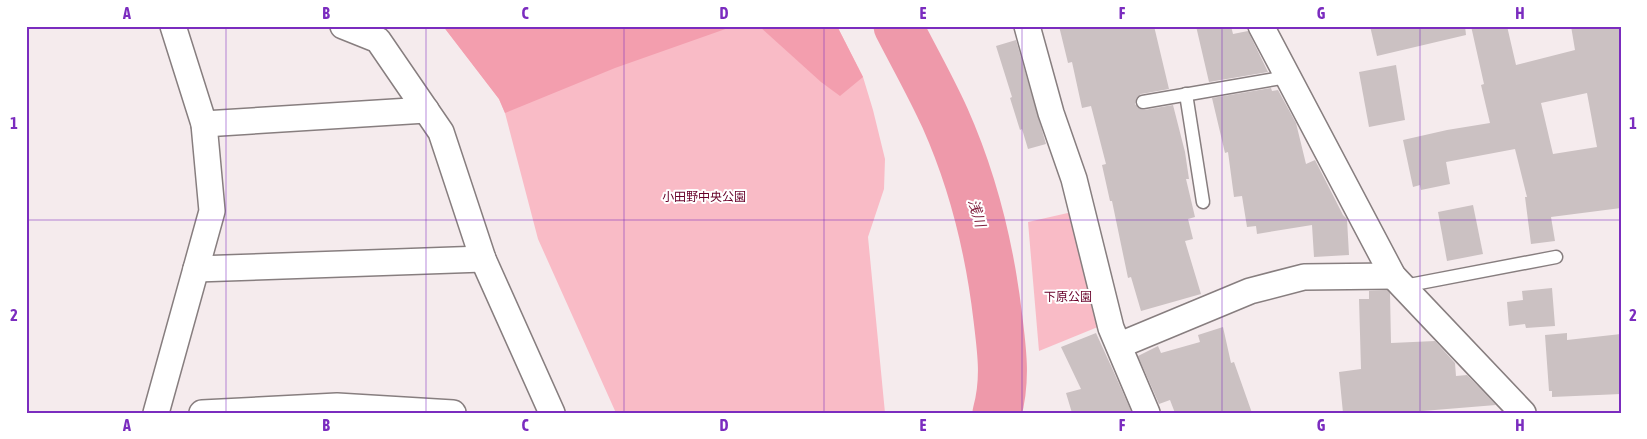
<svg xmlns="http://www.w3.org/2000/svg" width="1647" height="439" font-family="'Asap Condensed','Noto Sans JP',sans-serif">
	<rect width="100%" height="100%" fill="#f5ebed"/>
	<!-- green -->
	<g fill="#f9bbc6">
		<path d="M443,26H837L863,77L873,110L885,159L884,189L868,237L885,413H616L538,239L505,113L499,99Z"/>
		<path d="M1081,210L1110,322L1039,351L1028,222Z"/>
	</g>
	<!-- forest -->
	<g fill="#f39eae">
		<path d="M443,26H734L615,68L505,113L499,99Z"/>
		<path d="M759,26H837L863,77L840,96L821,82Z"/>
	</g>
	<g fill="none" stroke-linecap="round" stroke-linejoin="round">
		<!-- river -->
		<path stroke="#e9a" stroke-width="49" d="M898,26C914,57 931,87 945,118C973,181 990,250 998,319C1002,352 1006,380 997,413"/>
	</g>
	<!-- building -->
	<g fill="#cbc1c2" fill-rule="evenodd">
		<path d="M1059,26H1154L1169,89L1141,94L1136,99L1135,104L1140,109L1144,110L1173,105L1185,152L1189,179H1186L1195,217L1188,219L1193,239L1185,241L1201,294L1141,311L1131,277L1128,278L1112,201H1110L1102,165L1106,164L1091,106L1082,108L1072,62L1068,63Z"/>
		<path d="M1196,26H1231L1233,34L1248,31L1268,72L1209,82Z"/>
		<path d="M1370,26H1465L1466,35L1377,56Z"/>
		<path d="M1471,26H1507L1516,65L1575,50L1571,26H1621V208L1551,217L1555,241L1531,244L1525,197H1527L1515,149L1446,162L1450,184L1421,190L1420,185L1413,187L1403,140L1447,130L1490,123L1481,85L1484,84ZM1587,93L1597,147L1553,154L1541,103Z"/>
		<path d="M1016,40L1046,144L1028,149L1022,129L1020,130L1010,98L1012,97L996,46Z"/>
		<path d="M1396,65L1405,120L1369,127L1359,72Z"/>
		<path d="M1271,88L1272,91L1278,90L1296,123L1306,164L1315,160L1343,215L1347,219L1349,255L1314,257L1312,225L1257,234L1256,226L1247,227L1242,196L1234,197L1228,152L1225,153L1212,98Z"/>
		<path d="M1473,205L1483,254L1447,261L1438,212Z"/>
		<path d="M1552,288L1555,326L1526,328L1525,324L1509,326L1507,302L1523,300L1522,291Z"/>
		<path d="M1387,290L1390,293L1391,343L1435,341L1455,363L1456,376L1467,375L1496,405L1398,413H1343L1339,372L1361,369L1359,299H1369V291Z"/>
		<path d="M1223,327L1231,363L1234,362L1252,413H1175L1170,400L1159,404L1138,356L1158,346L1161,353L1200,342L1198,335Z"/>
		<path d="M1096,333L1112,368L1131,411L1124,413H1072L1066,393L1081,389L1061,347Z"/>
		<path d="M1567,333V340L1621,334V394L1552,397V391H1549L1545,335Z"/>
	</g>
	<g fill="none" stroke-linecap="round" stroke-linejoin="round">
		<!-- service casing -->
		<g stroke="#877e7f" stroke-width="15">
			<g id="service">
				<path d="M1186,94L1203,202"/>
				<path d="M1143,102L1287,77"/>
				<path d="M1404,286L1556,257"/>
			</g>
		</g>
		<!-- minor casing -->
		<g stroke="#877e7f" stroke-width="28">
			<g id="minor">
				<path d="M343,26L378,40L441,132L483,259L552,413"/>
				<path d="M1027,26L1051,113L1074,179L1111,328L1147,413"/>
				<path d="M1261,26L1393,276L1523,413"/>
				<path d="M204,124L426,110"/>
				<path d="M196,269L483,259"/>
				<path d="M1120,345L1250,291L1304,277L1393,276"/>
				<path d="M156,413L212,211L204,124L173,26"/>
				<path d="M202,413L337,406L453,413"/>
			</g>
		</g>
		<!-- service -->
		<use href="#service" stroke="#fff" stroke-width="12"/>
		<!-- minor -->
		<use href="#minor" stroke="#fff" stroke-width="25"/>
	</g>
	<!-- grid -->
	<path fill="none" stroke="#7b2cbf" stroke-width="1" stroke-opacity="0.55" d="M226,26V413M426,26V413M624,26V413M824,26V413M1022,26V413M1222,26V413M1420,26V413M26,220H1621"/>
	<g text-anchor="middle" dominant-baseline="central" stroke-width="4" stroke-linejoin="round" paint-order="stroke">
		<!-- park labels -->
		<g font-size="12" fill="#670029" stroke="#fff">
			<text x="704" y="197">小田野中央公園</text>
			<text x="1068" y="297">下原公園</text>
		</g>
		<!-- water labels -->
		<g font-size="14" font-style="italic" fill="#7e1c3b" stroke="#fff">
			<text transform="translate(977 213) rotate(73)">浅川</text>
		</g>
	</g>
	<!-- border -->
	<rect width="1647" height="439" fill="none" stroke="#ffffff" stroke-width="55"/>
	<rect x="28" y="28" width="1592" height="384" fill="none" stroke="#7b2cbf" stroke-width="2"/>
	<g font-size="16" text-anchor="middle" font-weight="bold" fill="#7b2cbf">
		<text x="127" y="19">A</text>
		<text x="326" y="19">B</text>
		<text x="525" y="19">C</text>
		<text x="724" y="19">D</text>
		<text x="923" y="19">E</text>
		<text x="1122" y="19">F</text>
		<text x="1321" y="19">G</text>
		<text x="1520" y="19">H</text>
		<text x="14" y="129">1</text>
		<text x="1633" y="129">1</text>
		<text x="14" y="321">2</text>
		<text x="1633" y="321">2</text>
		<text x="127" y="431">A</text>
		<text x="326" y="431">B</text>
		<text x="525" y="431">C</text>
		<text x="724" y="431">D</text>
		<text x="923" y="431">E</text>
		<text x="1122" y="431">F</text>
		<text x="1321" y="431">G</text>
		<text x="1520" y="431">H</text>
	</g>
</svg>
